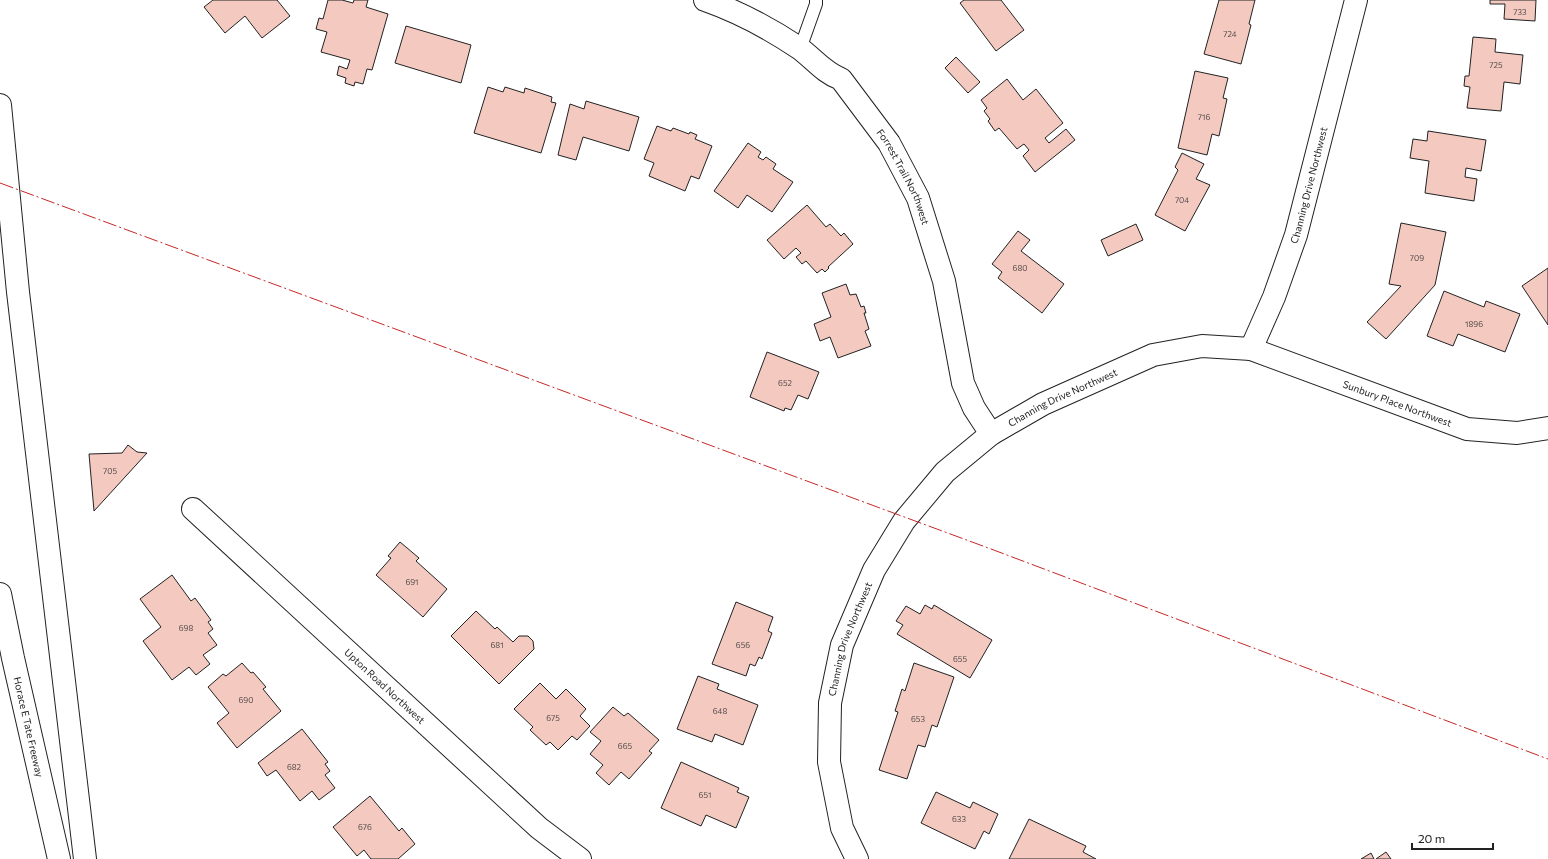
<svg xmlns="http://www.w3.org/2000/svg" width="1548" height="859" font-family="Commissioner,sans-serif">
	<rect width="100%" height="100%" fill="#fff"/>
	<!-- building -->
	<g fill="#f3c9c0" stroke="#222">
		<path d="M213,0H277L290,16L262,38L245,16L225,33L204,7Z"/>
		<path d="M328,0H342L353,3L354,0H368L366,7L388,14L372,70L367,69L363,84L355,82L354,86L345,83L346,78L337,75L339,66L347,69L350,60L321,52L327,32L316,29L319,18L323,19Z"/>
		<path d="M964,0H1001L1024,30L996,51L960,3Z"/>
		<path d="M1219,0H1255L1249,24L1251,25L1241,64L1204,54Z"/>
		<path d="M1490,0H1536L1535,21L1504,19L1505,4H1490Z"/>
		<path d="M406,26L471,45L461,83L395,63Z"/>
		<path d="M1473,37L1496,39L1495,52L1523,55L1520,84L1504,82L1501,111L1467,108L1470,87L1464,86L1465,76H1469Z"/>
		<path d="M956,57L980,82L968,93L945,68Z"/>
		<path d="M1195,71L1228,78L1223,98L1227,99L1219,136L1212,134L1207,155L1178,148Z"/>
		<path d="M1007,79L1023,100L1036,89L1063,123L1045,138L1049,143L1066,129L1075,140L1035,172L1023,156L1029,150L1024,144L1017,149L999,128L995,131L988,121L990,119L984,111L987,108L981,100Z"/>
		<path d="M488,87L503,92L505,87L524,93L525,88L552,97L551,102L556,103L541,153L474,133Z"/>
		<path d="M586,101L639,117L629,151L583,137L576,160L558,155L570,104L584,109Z"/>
		<path d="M657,126L671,131L673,128L689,134L690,132L697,135L695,139L712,146L699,179L691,176L685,191L649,176L654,163L644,159Z"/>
		<path d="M1428,131L1486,140L1481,171L1466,168L1465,177L1477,179L1474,201L1425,193L1429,161L1410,158L1413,139L1427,141Z"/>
		<path d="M748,143L761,152L758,157L763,160L766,157L776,164L773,169L793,182L772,212L747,195L738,208L714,191Z"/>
		<path d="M1182,153L1204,164L1196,179L1210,185L1185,231L1155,215L1178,170L1175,167Z"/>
		<path d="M807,205L826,227L830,224L841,236L844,233L853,244L828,267L829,268L825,272L822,269L817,273L806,261L802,264L796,257L801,253L796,248L784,259L767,240Z"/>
		<path d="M1401,223L1446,232L1435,285L1386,339L1367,322L1401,286L1389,284Z"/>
		<path d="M1136,224L1143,240L1108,256L1101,240Z"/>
		<path d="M1018,231L1030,240L1021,251L1064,284L1042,313L998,278L1002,272L992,264Z"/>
		<path d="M1548,268V325L1522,286Z"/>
		<path d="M846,284L850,295L856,294L861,307L864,306L866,313H864L869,329L865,331L871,346L838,358L830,337L820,341L814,324L831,317L822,293Z"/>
		<path d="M1444,291L1484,307L1486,301L1520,314L1505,352L1458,334L1453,346L1427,336Z"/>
		<path d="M767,352L819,372L808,399L798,395L791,410L785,408L784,411L750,397Z"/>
		<path d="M128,445L137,452L147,453L94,511L89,454L122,453Z"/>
		<path d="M400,542L419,558L416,561L447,589L423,617L376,575L391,558L388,556Z"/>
		<path d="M172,575L191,601L195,598L211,620L208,622L213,629L208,633L217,645L203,655L210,664L196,675L189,667L172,680L143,641L161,627L140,599Z"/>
		<path d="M736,602L773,617L768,631L772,633L762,659L759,657L755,666L750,664L746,676L712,664Z"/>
		<path d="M925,605L932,609L934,605L992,640L970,678L897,634L903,625L896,621L906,606L920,614Z"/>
		<path d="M476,611L495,629L497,627L513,642L519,636H528L533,641L534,649L499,684L451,636Z"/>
		<path d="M242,663L251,673L253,672L266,687L263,689L281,711L237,748L217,723L229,713L208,687L223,674L226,676Z"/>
		<path d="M914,663L954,677L937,727L932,725L925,747L918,745L907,779L879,770L898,712L895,711L902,689L905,691Z"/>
		<path d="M698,676L719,684L717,689L758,705L743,745L715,734L712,742L677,729Z"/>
		<path d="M540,683L556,699L566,689L586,709L580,716L590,726L577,740L572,736L558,750L550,742L546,745L530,730L533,727L514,709Z"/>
		<path d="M613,707L624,716L628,713L659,740L649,751L652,753L629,779L621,772L609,785L596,773L603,765L590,754L601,741L590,732Z"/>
		<path d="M302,729L328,762L325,764L330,771L325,775L335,788L319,800L312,791L300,801L276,770L267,776L258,763Z"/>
		<path d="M681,762L739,788L737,792L749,797L736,828L706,815L701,826L661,808Z"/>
		<path d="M936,792L970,808L973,802L998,814L989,834L984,831L975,849L921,823Z"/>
		<path d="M370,796L399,831L402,828L415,844L398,859H371L364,850L357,856L333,827Z"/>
		<path d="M1029,819L1086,846L1083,852L1096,859H1009Z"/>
		<path d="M1386,852L1391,859H1376Z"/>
		<path d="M1371,853L1374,859H1361Z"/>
	</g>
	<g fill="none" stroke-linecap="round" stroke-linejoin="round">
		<!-- lane casing -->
		<g stroke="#222" stroke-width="14">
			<path id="lane" d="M800,49L816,4V0"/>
		</g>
		<!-- street casing -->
		<g stroke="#222" stroke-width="24">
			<g id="street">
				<path id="s1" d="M705,0C739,12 769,28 799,48C813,58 824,73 841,79L889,143L918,198L944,281L963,383L974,408L991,434"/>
				<path id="s2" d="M1251,349L1274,297L1296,235L1356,0"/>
				<path id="s3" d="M193,509L539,828L580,859"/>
				<path id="s4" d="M857,859L842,828L829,762L830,703L842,645L874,570L904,521L945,472L991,434L1043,404L1153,355L1202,346L1251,349L1467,429L1517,433L1548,428"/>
			</g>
		</g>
		<!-- highway casing -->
		<g stroke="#222" stroke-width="24">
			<g id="highway">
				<path d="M0,105L18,292L85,859"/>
				<path id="s5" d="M0,594L13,658L59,859"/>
			</g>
		</g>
		<!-- lane -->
		<use href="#lane" stroke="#fff" stroke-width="12"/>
		<!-- street -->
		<use href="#street" stroke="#fff" stroke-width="22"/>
		<!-- highway -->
		<use href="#highway" stroke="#fff" stroke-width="22"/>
		<!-- power -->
		<path stroke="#c62828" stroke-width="1" stroke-dasharray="14 3 2 3" stroke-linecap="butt" d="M0,183L991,549L1548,759"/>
	</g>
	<g text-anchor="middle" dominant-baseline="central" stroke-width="3" stroke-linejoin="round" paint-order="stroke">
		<!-- number labels -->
		<g font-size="8" fill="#564c4a">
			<text x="1520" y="12">733</text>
			<text x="1230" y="34">724</text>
			<text x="1496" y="65">725</text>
			<text x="1204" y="117">716</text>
			<text x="1182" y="200">704</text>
			<text x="1417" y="258">709</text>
			<text x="1020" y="268">680</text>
			<text x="1474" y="324">1896</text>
			<text x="785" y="383">652</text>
			<text x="110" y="471">705</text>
			<text x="412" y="582">691</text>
			<text x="186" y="628">698</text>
			<text x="497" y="645">681</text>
			<text x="743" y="645">656</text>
			<text x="960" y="659">655</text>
			<text x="246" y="700">690</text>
			<text x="720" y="711">648</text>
			<text x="553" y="718">675</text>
			<text x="918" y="719">653</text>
			<text x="625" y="746">665</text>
			<text x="294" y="767">682</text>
			<text x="705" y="795">651</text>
			<text x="959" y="819">633</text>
			<text x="365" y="827">676</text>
		</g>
		<!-- street labels -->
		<g font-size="10" fill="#222" stroke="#fff">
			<text stroke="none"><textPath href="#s1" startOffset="275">Forrest Trail Northwest</textPath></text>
			<text stroke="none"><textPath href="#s2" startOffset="174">Channing Drive Northwest</textPath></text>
			<text stroke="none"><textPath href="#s4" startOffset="563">Channing Drive Northwest</textPath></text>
			<text stroke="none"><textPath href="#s4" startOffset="918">Sunbury Place Northwest</textPath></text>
			<text stroke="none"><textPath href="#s4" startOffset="228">Channing Drive Northwest</textPath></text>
			<text stroke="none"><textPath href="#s3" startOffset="261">Upton Road Northwest</textPath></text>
			<text stroke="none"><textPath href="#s5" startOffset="136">Horace E Tate Freeway</textPath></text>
		</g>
	</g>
	<!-- scale -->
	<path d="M1412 843v6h81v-6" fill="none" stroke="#222222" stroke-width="2"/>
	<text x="1418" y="843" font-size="12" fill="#222222" stroke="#ffffff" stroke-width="3" paint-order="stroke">20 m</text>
</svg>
